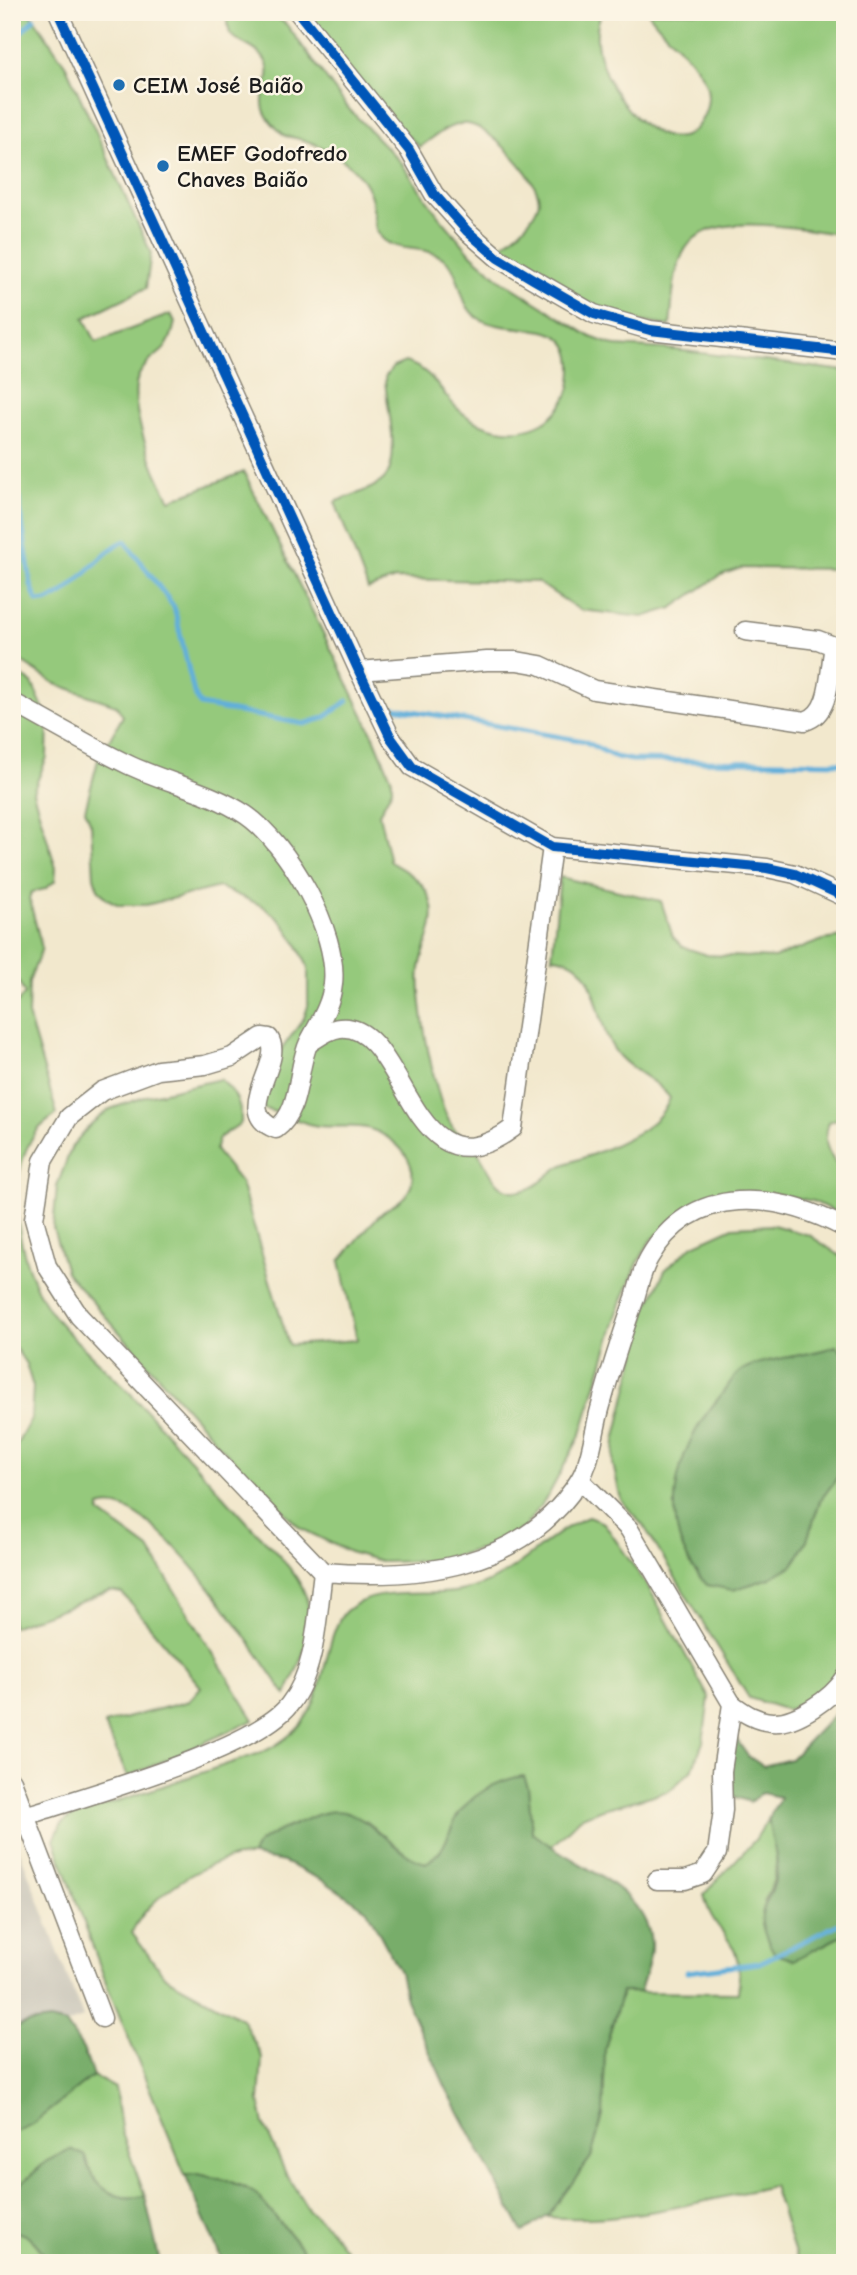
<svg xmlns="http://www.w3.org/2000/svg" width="857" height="2275" font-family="'Comic Neue',sans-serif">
	<rect width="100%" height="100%" fill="#fcf5e5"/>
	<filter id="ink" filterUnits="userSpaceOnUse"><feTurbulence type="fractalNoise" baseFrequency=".0143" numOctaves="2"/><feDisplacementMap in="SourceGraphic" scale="14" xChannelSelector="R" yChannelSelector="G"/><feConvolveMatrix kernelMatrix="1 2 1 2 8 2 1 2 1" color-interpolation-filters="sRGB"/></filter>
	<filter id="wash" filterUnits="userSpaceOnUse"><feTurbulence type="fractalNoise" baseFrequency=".00686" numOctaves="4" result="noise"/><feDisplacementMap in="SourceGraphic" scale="28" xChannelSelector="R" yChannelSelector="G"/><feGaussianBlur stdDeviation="1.57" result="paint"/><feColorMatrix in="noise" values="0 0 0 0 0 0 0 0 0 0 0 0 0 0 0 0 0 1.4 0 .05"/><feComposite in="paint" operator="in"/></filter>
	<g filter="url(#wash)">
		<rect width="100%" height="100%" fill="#f2e8cd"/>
		<!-- industrial -->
		<path fill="#c8c4b8" d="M12,1830L83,2018L66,2024L49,2020L28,2023L12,2029Z"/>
		<!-- green -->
		<g fill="#95c97b" stroke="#58724c" stroke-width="2">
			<path d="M30,12L66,66L151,253L146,288L84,318L96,342L171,314L175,322C167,360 156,348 140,373C124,400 155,474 170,500L244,472L375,739L392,780V789L379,814L390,862C409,873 427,882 432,906C436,927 423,948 420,969C416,1000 435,1104 454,1129C461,1137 470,1143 477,1151C490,1168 494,1194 521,1191C538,1189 547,1174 561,1166C573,1160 588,1157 601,1151C627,1139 660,1126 670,1098C657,1080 635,1073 620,1057C590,1026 606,960 552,957L560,877L661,901L673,937L683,947L707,955L774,958L823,940L845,937V1116L829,1122C820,1150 833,1155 844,1178C848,1188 845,1206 845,1217L813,1201L778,1195H744L682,1216L650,1241L637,1265L622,1300L581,1434L549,1494L524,1528L494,1545L435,1561L384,1562L349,1552L300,1528L219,1445L66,1272L53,1228L57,1186L72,1146L90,1125L110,1109L147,1096L220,1079C235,1092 242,1103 241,1123L219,1138L215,1150L241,1183L289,1345L357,1340L340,1261C354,1245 367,1226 383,1212C392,1205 402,1202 408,1192C424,1163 393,1135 367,1128C350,1124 331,1129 313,1125C296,1121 279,1112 261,1108L274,1060L304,1018L308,1006V967L297,944L282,922L263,906L219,887L146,905H119L107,899L98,889L94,877L91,824L85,810L98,760L123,716L116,705L56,684L12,656V14Z"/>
			<path d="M225,12H268L286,24L349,109L399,160L438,215L472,255L501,280L591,337L615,346L668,349L845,371V569L741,568L721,575L672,608L643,617L580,610L537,582L395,579L368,589L335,502C349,496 373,490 384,479C403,458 385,403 385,377L393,367L405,362C433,370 437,388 455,406C477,429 515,438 542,423C557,415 569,398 571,381C581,309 514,340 478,318C458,305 463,279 449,263C430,244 401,253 385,241C370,230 376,213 371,197C361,164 318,140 285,136C277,129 263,116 263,104C261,86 277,73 262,56C253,46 240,44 230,34Z"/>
			<path d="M298,12H602C574,69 669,182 702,119C707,110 709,98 707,88C701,62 663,36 648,12H845V235C806,230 710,208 686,248C672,270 673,301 670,326L601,315L494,252C510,239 531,225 538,205C546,184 489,126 468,124C450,122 434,137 420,147L362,96Z"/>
			<path d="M12,670L32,683L48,719L47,757L33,792L56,868L55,881L45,889L32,892L29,898L42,948L29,982L28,1015L57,1114C51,1119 42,1124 37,1131C0,1179 19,1275 56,1319C79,1346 107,1369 131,1394C170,1437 210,1481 249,1524C269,1546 302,1574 308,1604C315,1636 298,1666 286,1695C257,1655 154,1487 100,1507V1513L149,1549L254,1720L128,1777L104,1724L189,1701L201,1687L122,1593L110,1591L12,1627V1453L31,1419L33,1387L26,1364L12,1343V1008L25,994L12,970Z"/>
			<path d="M773,1225L809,1235L845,1259V1354L836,1346L814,1355L789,1358L675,1504L691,1565L733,1590L770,1578L812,1526L820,1501L845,1467V1658C831,1682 813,1700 787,1710L749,1698L645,1528L621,1500L613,1464L615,1441L646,1311L665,1270L693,1245L733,1227Z"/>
			<path d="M588,1517L604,1523L650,1590L709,1698L703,1742L692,1770L669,1791L599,1810L580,1818L550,1848L532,1832L528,1787L457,1816L441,1853L426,1863L412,1859L366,1821L326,1812L260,1842L252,1856C213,1854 145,1897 132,1933L165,1977L242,2019L262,2057L259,2101L264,2124L286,2174L309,2211L327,2226L356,2263H314L255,2193C236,2181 208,2174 185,2175L108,1988L54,1840L61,1824L71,1817L263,1752C315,1726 317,1697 330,1645C333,1634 338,1619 346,1611C375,1585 425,1598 460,1591C516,1581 542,1535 588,1517Z"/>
			<path d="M768,1819C778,1849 781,1874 764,1901L794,1960L845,1934V2263H798L773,2186C699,2202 623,2224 547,2217L591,2157L603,2115L605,2048L622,1992L738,1993C745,1932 713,1940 704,1894L755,1840Z"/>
			<path d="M93,2076L115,2088L122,2133L145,2196C114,2203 92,2186 85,2156L47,2161L12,2192V2134L32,2124Z"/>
			<path d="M13,2230C31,2235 40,2246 48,2263H12Z"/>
		</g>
		<!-- forest -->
		<g fill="#78ad6b" stroke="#4a6444" stroke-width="2">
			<path d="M836,1346L845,1354V1467L820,1501L807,1540L793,1565L770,1578L733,1590L707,1585C654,1530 673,1451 718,1399C725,1391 733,1375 742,1370C762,1358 811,1356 836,1346Z"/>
			<path d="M845,1703V1934L794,1960L775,1954C744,1904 777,1905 777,1865C777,1850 769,1836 769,1821C768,1814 778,1805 780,1797L762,1793L750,1802L729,1795L727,1748L736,1739L748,1756L763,1766L791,1759Z"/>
			<path d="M524,1776L528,1787L532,1832C569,1865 648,1886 651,1944C652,1959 643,1978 640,1992H622L605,2048L603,2115L591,2157L549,2215L523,2232L446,2088L406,2000L400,1972L367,1910L324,1881L284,1862L252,1856C255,1842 271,1835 283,1829C296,1824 310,1817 323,1813C365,1801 389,1854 426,1863C447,1850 445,1839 456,1819C467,1796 499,1779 524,1776Z"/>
			<path d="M50,2020L66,2024L83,2049L93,2076L32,2124L12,2134V2029L28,2023Z"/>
			<path d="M70,2149L85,2156C92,2186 114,2203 145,2196L160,2263H48C40,2246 31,2234 12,2231V2192L47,2161Z"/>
			<path d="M198,2174L229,2181L255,2193L314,2263H223L185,2175Z"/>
		</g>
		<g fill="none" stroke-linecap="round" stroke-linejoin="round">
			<!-- stream -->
			<g stroke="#60afda" stroke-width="5">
				<path d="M12,41L34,19"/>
				<path d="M12,454L31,585L37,601C65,607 99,550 125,541L174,607L194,693L200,705L304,724L324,718L347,701"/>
				<path d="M384,706L584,741L615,757L632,760L845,763"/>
				<path d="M687,1972L759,1963L845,1921"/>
			</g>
		</g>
	</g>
	<g filter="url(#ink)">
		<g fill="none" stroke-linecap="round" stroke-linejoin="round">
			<!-- minor casing -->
			<g stroke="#878274" stroke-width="21">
				<g id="minor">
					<path d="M58,12L359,671L391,738L412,767L552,847L767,868L795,874L845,897"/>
					<path d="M298,12L409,150L434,194L467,231L498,258L533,279L594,314L650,330L845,352"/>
					<path d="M359,671L487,661H517L540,665L594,690L805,721C831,714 829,674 833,652L831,645L818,640L745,631"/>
					<path d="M12,702C51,723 89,746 129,765C167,783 210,791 246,815C288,844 339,932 333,984C331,1005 319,1023 309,1042C296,1069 302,1110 276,1129C230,1112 286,1063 269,1038L262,1037L232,1057L205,1065L158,1070L102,1091L69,1117L43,1161L34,1219L47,1266L79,1316L323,1572"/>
					<path d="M311,1042C320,1036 329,1029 340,1028C407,1021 409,1205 513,1128L552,847"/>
					<path d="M580,1480L629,1529L732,1704L722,1771L723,1810L717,1853L703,1874L685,1880H657"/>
					<path d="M732,1704C744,1713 756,1721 772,1722C796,1724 833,1697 845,1678"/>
					<path d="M12,1781L102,2018"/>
					<path d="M25,1816C85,1796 254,1750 289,1705C317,1670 317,1614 323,1572C418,1580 523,1569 579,1481C591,1462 594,1431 600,1409C610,1372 622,1335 635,1298C639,1285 642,1270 649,1258C693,1181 778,1193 845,1228"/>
				</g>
			</g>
			<!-- minor -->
			<use href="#minor" stroke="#fff" stroke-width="18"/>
			<!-- cycleway casing -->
			<g stroke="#fcf5e5" stroke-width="15">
				<g id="cycleway">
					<path d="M58,12L359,671L391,738L412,767L552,847L767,868L795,874L845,897"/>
					<path d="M298,12L409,150L434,194L467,231L498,258L533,279L594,314L650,330L845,352"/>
				</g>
			</g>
			<!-- cycleway -->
			<use href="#cycleway" stroke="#0057b8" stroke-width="10"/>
		</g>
	</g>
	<!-- markers -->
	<g fill="#1f6fb2" stroke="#fcf5e5" stroke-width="2.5">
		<circle cx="119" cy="85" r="7"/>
		<circle cx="163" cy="166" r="7"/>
	</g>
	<g text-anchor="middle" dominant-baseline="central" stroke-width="5" stroke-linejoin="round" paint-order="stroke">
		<!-- poi labels -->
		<g font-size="23" font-weight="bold" fill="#1c1c1c" stroke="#fcf5e5" text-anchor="start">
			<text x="133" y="85">CEIM José Baião</text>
			<text x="177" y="153">EMEF Godofredo<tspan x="177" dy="26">Chaves Baião</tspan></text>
		</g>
	</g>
	<!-- margin -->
	<rect width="857" height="2275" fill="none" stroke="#fcf5e5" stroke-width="42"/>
</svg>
